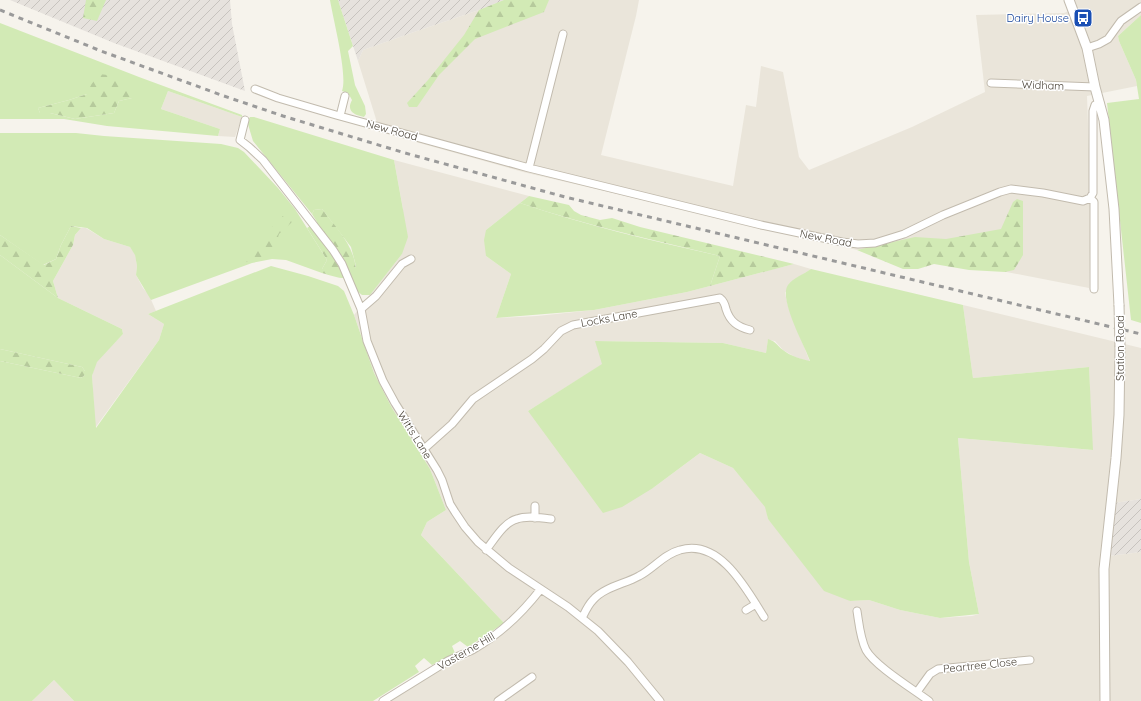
<svg xmlns="http://www.w3.org/2000/svg" width="1141" height="701" font-family="Quicksand,sans-serif">
<defs>
<pattern id="industrial-furrows" width="10" height="10" patternUnits="userSpaceOnUse"><rect width="10" height="10" fill="#e6e2dd"/><path d="M-1 1l2-2M0 10L10 0M9 11l2-2" fill="none" stroke="#c7c3be"/></pattern>
<pattern id="forest-firs" width="22" height="20" patternUnits="userSpaceOnUse"><rect width="22" height="20" fill="#d2eab5"/><path d="M5 1l3.5 6h-7zM16 11l3.5 6h-7z" fill="#b6ca9c"/></pattern>
</defs>
<rect width="100%" height="100%" fill="#f6f3ec"/>
<path fill="#eae5da" d="M504,0H639L636,16L601,155L733,186L746,105L756,107L761,66L783,72L799,157L809,170L912,127L985,92L976,15L1064,13L1076,8L1072,0H1141V15L1118,36L1119,41L1136,80L1137,86L1087,96L1091,208L1089,288L883,248L857,250L523,172L380,132L358,61L363,50L414,32L479,10Z
M168,91L242,117L235,137L218,136L220,129L161,109Z
M394,160L529,196L486,230V256L511,274L496,318L537,316L594,310L687,292L794,264L811,269L790,283L785,293L788,306L810,362L795,357L783,350L775,341L768,340L766,353L723,343L596,341L603,364L528,411L653,488L700,453L733,468L766,507L768,519L850,601L869,600L900,610L940,618L972,616L979,614L969,562L958,438L1092,450L1089,367L973,378L963,305L1141,348V499L1115,503L1109,556L1141,552V701H388L434,672L468,658L495,638L504,623L421,535L427,522L446,510L430,469L392,408L374,373L354,315L402,254L403,209Z
M81,228H86L104,239L130,247L135,254L137,266L136,275L143,288L149,295L156,311L148,314L164,324L159,340L95,428L92,376L96,362L123,334L122,329L58,298L53,281L73,245L75,235Z
M54,680L74,701H32Z"/>
<path fill="url(#industrial-furrows)" d="M10,0H230L232,24L245,91L114,43Z
M338,0H504L479,10L414,32L363,50L358,61Z
M1141,499V552L1109,556L1115,503Z"/>
<path fill="#d2eab5" fill-rule="evenodd" d="M330,0H338L353,46L348,51L355,85L365,106L366,114L364,117C354,115 346,111 352,100L348,93L342,91C348,75 333,19 330,0Z
M1141,15V323L1131,320L1107,103L1139,99L1136,80L1119,41L1118,36Z
M0,23L139,77L242,115V117L168,91L161,109L220,129L218,136L107,126L64,119H0ZM87,94L132,98L119,101L114,113L75,119L50,113H40L38,108L69,100Z
M250,117H254L394,160L408,237L402,254L370,295H362L357,291L351,278L356,266L351,247L322,209L314,210L312,214L253,141L247,121Z
M0,133H76L104,136L221,144L238,148L244,152L278,188L295,209L327,260L322,269V273L286,260L272,259L252,263L151,300L136,275L137,266L135,255L130,247L104,239L87,228L71,226L61,245L56,259L43,265L0,235Z
M520,203C585,225 653,241 720,256L710,286L687,292L594,310L496,318L511,274L486,256L484,240L486,230Z
M0,255L58,298L122,329L123,334L97,362L92,376L96,428L159,340L164,324L148,314L271,266L308,276L338,286L344,291L354,315L374,373L392,408L430,469L446,510L427,522L421,535L504,623L468,647L460,641L452,646L455,653L432,665L424,658L415,666L419,672L373,701H74L54,680L32,701H0V361L81,378L85,375V371L82,367L0,349Z
M811,269L963,305L973,378L1089,367L1093,450L958,438L969,562L979,614L940,618L900,610L869,600L850,601L824,591L768,519L765,507L733,468L700,453L653,488L622,507L603,513L528,411L602,364L595,341L723,343L766,353L768,339C777,342 776,345 783,350C790,356 801,359 810,361C805,346 778,299 788,285C793,278 804,274 811,269Z"/>
<path fill="url(#forest-firs)" d="M86,0H106L97,21L83,18Z
M504,0H549L544,12L475,39L439,75L417,107H409L407,103L428,80L464,35L479,10Z
M99,74C117,76 126,80 139,92L132,98L119,101L114,113L75,119L50,113H40L38,108L69,100L87,94L91,85Z
M529,196L569,205L574,211L581,215L600,220L612,218L640,227L794,264L710,286L720,256C653,240 585,225 520,203Z
M1017,199L1023,201V255L1014,270L1005,272L969,270L934,264L918,269H903L857,250L915,237L946,239L1001,229L1013,202Z
M322,209C337,229 357,248 356,275C346,282 333,276 322,273V269L327,260L307,228L317,222L312,214L314,210Z
M290,212L296,216L291,223L279,234L274,250L265,256L237,265L234,264L284,215Z
M71,226L81,228L75,235L73,245L53,281L58,298L0,255V235L44,265L56,259L61,245Z
M0,349L82,367L85,371V375L81,378L0,361Z"/>
<g fill="none" stroke-linecap="round" stroke-linejoin="round">
<defs>
<path id="minor" d="M1087,48L1099,44L1108,39L1121,21L1141,7
M991,83L1095,87
M255,89L278,98L336,115L529,168L761,225L842,242L858,244L875,243L904,234L943,215L1000,192L1011,189L1043,193L1083,201L1090,198L1093,193V111L1095,105L1100,103
M340,116L345,96
M245,120L240,140L249,147L263,160L333,250L342,264L361,309L367,341L383,381L395,403L437,470L442,480L450,504L455,512L465,527L478,542L509,568L568,607L598,631L628,662L660,701
M529,168L563,34
M1090,198L1094,202V289
M361,309L376,296L402,264L411,259
M424,449L452,424L473,399L532,359L544,349L561,331L573,325L720,298C724,301 725,304 726,309C730,322 738,327 750,330
M535,518V506
M486,550C494,540 504,522 517,519C527,515 541,518 551,519
M746,610L756,604
M857,611C859,623 860,638 866,650C875,666 913,689 929,701
M582,618C585,612 588,605 593,600C604,587 625,584 639,576C653,569 664,554 680,550C720,538 747,590 764,617
M917,692L930,674L938,669L1030,660
M383,701C404,688 425,675 446,662C455,657 465,654 474,649C500,634 522,613 540,590
M498,701L532,677"/>
<path id="tertiary" d="M1069,0L1087,48L1095,87L1104,120L1114,209L1119,305
M1105,701L1104,569L1116,458L1119,415L1120,347"/>
</defs>
<use href="#minor" stroke="#c2bbae" stroke-width="9"/>
<use href="#tertiary" stroke="#c2bbae" stroke-width="11"/>
<use href="#minor" stroke="#fff" stroke-width="7"/>
<use href="#tertiary" stroke="#fff" stroke-width="9"/>
<path stroke="#9a9a9a" stroke-width="3" stroke-dasharray="5 5" stroke-linecap="butt" d="M0,10L101,51L224,96L283,116L405,153L565,197L1141,334"/>
<defs>
<path id="tertiary-bridge" d="M1119,305L1120,347"/>
</defs>
<use href="#tertiary-bridge" stroke="#c2bbae" stroke-width="11" stroke-linecap="butt"/>
<use href="#tertiary-bridge" stroke="#fff" stroke-width="9"/>
</g>
<defs>
<symbol id="bus-square" viewBox="-11 -11 22 22"><rect x="-9" y="-9" width="18" height="18" rx="4" fill="#1a4fb4" stroke="#fff"/><path d="M-5-6H5V4H4V6H2V4H-2V6H-4V4H-5ZM-3.5-4V0h7V-4ZM-3.5 1.2v1.5H-2V1.2ZM2 1.2v1.5H3.5V1.2Z" fill="#fff"/></symbol>
</defs>
<g fill-rule="evenodd">
<use href="#bus-square" x="1072" y="7" width="22" height="22"/>
</g>
<g text-anchor="middle" dominant-baseline="central" stroke-width="3" stroke-linejoin="round" paint-order="stroke">
<g font-size="11" fill="#164399" stroke="#fff" text-anchor="end">
<text x="1069" y="18">Dairy House</text>
</g>
<g font-size="11" fill="#4b4439" stroke="#fff">
<text transform="translate(1043 85) rotate(2)">Widham</text>
<text transform="translate(392 130) rotate(15)">New Road</text>
<text transform="translate(826 238) rotate(11)">New Road</text>
<text transform="translate(609 318) rotate(-10)">Locks Lane</text>
<text transform="translate(1120 348) rotate(-90)">Station Road</text>
<text transform="translate(415 435) rotate(58)">Witts Lane</text>
<text transform="translate(466 651) rotate(-30)">Vasterne Hill</text>
<text transform="translate(980 665) rotate(-6)">Peartree Close</text>
</g>
</g>
</svg>
